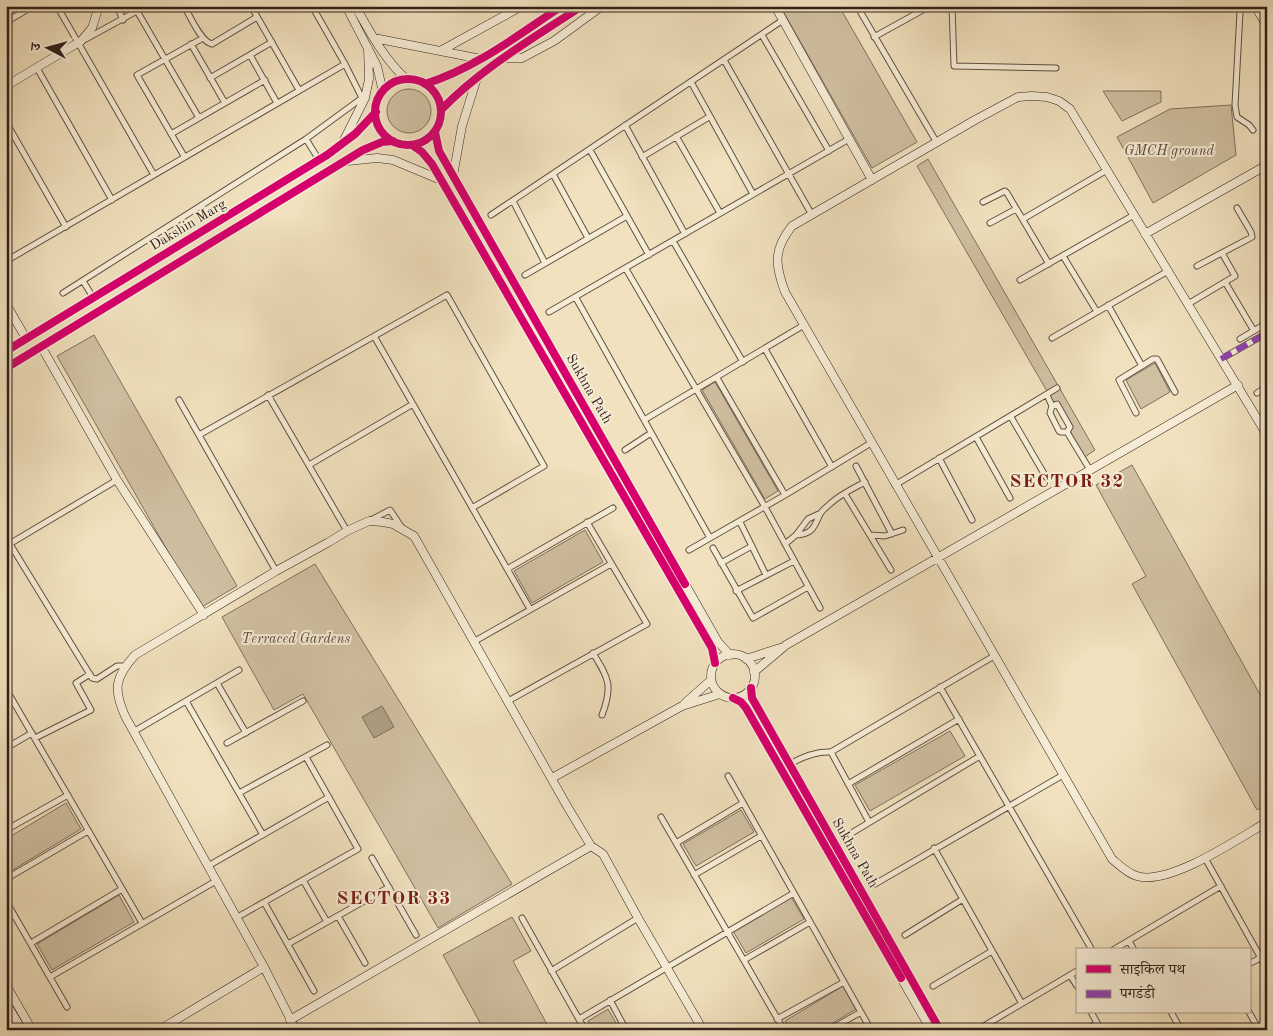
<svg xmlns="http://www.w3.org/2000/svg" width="1273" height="1036" font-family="'Old Standard TT','Noto Serif Devanagari',serif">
<rect width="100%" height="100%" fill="#f1e1be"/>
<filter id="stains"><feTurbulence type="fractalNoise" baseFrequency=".004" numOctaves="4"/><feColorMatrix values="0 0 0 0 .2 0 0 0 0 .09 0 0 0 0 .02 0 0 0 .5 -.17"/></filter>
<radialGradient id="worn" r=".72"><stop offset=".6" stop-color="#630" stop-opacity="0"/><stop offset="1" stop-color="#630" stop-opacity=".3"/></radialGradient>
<path fill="#d0c0a2" stroke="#80705e" d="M780,6H839L917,142L872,168Z
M387 111a22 22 0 1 1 44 0a22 22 0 1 1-44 0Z
M1103,91H1161V102L1122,121Z
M1231,105L1236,155L1153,203L1117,137L1170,109Z
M928,159L1095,450L1085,457L917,166Z
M94,335L237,586L200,608L57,356Z
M1155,363L1170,392L1141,409L1126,380Z
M715,382L778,491L765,499L702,390Z
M1132,465L1267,707V804L1257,810L1132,584L1146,576L1096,485Z
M585,530L603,562L532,603L514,571Z
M315,564L512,884L438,928L303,694L274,710L222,617Z
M950,731L965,756L870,811L855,785Z
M66,803L81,829L6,874V839Z
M741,810L754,832L696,866L683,844Z
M119,895L134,922L52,970L37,944Z
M791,897L804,919L746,953L733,931Z
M512,917L531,951L513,961L550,1030H484L443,955Z
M843,986L856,1009L821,1030H790L785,1021Z
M608,1009L620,1030H593L588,1021Z"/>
<path fill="#afa087" stroke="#7c6d5c" d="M382,706L394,727L374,738L362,717Z"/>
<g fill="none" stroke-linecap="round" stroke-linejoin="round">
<defs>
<path id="street" d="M57,6L154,175
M117,6L123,20
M184,6C190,16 201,42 212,44L257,17
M251,6L299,90
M857,6L937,143
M952,6L954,66L1056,68
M1237,6L1240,12L1235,105L1237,117L1249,125L1253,130
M137,11L199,118
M6,22L33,6
M762,35L829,151
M874,37L930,6
M84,40L146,6
M191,44L225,103
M250,55L277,103
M724,60L812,215
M37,68L112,200
M210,78L272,42
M691,82L753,194
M6,122L66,227
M625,125L685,234
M171,134L265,80
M676,136L720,213
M306,139L319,160
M590,150L649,255
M184,156L137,75L203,38
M642,157L709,117
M553,174L588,238
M513,201L545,263
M983,202L1005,191L1007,193L1049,264
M491,215L783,20
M1023,219L1107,170
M990,223L1016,209
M673,241L743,362
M1222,253L1235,276L1225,282
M1063,256L1097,312
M6,261L345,64
M1197,266L1252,237L1251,232L1237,208
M626,269L765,507L820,608
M525,275L627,216
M1020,280L1134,215
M83,281L91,294
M63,293L306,139L362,98L345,64L312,6
M576,298L710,538
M1188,304L1225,282L1254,331
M1108,305L1142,366
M549,312L849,139
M374,336L530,609
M1052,338L1168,271
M1240,339L1267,323
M765,349L832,467
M1221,359L1267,333
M717,378L785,495
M1257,393L1267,387
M268,395L347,531
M1047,395L1052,406L1050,413L1059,431L1061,432H1067L1090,470
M179,400L276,571
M1052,406L1057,404L1070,427L1067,432
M1136,413L1119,380L1153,359H1157L1175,392
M1011,417L1046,477
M644,420L804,325
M199,435L447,295L544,466L472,508
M976,437L1010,498
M625,450L651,433
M939,458L972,520
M309,465L413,404
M856,466L892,534
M895,485L1057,388
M845,494L891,570
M371,520L390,510L402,528
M740,522L766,575
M796,535C813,534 814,527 820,514C822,510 828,506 831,503C841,494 854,488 865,482
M871,535L885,536L903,530
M10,544L92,678L97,679L117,666H125
M785,544L796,535L808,519L821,513
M6,546L117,480
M713,548L753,618L808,587
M689,550L785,495L871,443
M721,563L752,546
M507,569L613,508
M736,591L794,561
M475,641L611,564
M593,653C609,679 613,686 602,715
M217,683L246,733
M940,687L1092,950
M6,689L142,923
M186,701L263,835
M508,701L647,624L587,522
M133,732L239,670
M35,738L91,710L76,683L90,674
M227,743L303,701
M6,748L32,733
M831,752L869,822
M790,764C802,757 816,751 831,752L994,656
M728,776L871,1030
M848,784L959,719
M239,793L327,745
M661,817L784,1030
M6,830L68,795
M850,834L980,756
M676,843L743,803
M934,848L1021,1002
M372,858L416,935
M1205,858L1267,969
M208,866L329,797
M694,875L761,836
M6,879L88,831
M303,880L327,922
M875,884L1063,775
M6,901L67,1007
M264,902L314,991
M338,916L365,963
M236,918L358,849L306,757
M522,918L585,1030
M905,935L963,899
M1129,941L1134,950
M31,943L122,889
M288,944L389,887
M1113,950L1221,886
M744,960L810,922
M1249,964L1260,958
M551,971L638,918
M1070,975L1077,986
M50,977L216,881
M933,986L992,951
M610,1000L626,1030
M1091,1012L1101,1030
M1171,1012L1181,1030
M1249,1012L1259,1030
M579,1019L794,893
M777,1019L844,982
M829,1030L861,1012
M977,1030L1077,971
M1086,1030L1097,1023"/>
<path id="secondary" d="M346,6L377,66L383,92
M355,6C370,32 384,59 406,79
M775,6L872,180
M1255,6L1267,26
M1266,6L1267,8
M374,38L481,59
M442,50L522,6
M505,58H522L554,41L602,6
M375 112a33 33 0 1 1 66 0a33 33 0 1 1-66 0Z
M425,84C476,68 518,35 562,6
M6,86L81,41L92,28L99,6
M441,110C481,68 534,38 582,6
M435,132L439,151L718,642L730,655
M343,142L365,98L369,79L368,48
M412,145L422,152L432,164L712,648L715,663
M348,161L377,158L393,160L441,180
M453,176L462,126L477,78
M1145,234L1267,165
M6,304L24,335
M6,351L327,155L355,134L376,112
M45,353L117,480L204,615
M6,368L363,150L382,142L393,141
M1267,435L1070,109L1059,101L1047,97L1032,96L1018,97L975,120L792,226C773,250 775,265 785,292L1112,859C1119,865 1128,874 1137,876C1169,886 1238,839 1267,822
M711 676a22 22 0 1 1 44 0a22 22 0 1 1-44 0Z
M746,659L780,648
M754,672L786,645L1238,385
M751,688L752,698L940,1030
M733,698L741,702L746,708L931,1030
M685,703L711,680
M552,778L682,706L720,694
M6,985L32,1030
M6,1003L22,1030
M290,1020L591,846
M159,1030L264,967
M296,1030L264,967L125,716C113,689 115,677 135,655L276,571L329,542L347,531L369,521L383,522L393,524L414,536L567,806L591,846L603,854L638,918L703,1030"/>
</defs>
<use href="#street" stroke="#605144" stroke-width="7"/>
<use href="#secondary" stroke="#30211b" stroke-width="9"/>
<use href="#street" stroke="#f6ecd5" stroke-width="5"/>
<use href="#secondary" stroke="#f6ecd5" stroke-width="8"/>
<path stroke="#8e44ad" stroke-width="6" stroke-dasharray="12 6" stroke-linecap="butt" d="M1221,359L1267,333"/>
<defs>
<path id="cycleway" d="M375 112a33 33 0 1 1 66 0a33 33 0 1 1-66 0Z
M425,84C476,68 518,35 562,6
M441,110C481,68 534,38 582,6
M435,132L439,151L685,584
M412,145L422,152L432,164L712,648L715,663
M6,351L327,155L355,134L376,112
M6,368L363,150L382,142L393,141
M751,688L752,698L940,1030
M733,698L741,702L746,708L901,978"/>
</defs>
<use href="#cycleway" stroke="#f6ecd5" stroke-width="11"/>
<use href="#cycleway" stroke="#d6006c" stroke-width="8"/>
</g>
<g text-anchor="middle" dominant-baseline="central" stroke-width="4" stroke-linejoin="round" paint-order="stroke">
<g font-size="14" font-style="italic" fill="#58493d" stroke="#f6ecd5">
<text x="1169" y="151">GMCH ground</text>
<text x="296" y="639">Terraced Gardens</text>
</g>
<g font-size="14" fill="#30211b" stroke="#f6ecd5">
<text transform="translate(188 225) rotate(-31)">Dakshin Marg</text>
<text transform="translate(589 389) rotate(60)">Sukhna Path</text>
<text transform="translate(855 853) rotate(60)">Sukhna Path</text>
</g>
<g font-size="19" font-weight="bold" letter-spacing="1" fill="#7a1f14" stroke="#f6ecd5">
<text x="1067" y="482">SECTOR 32</text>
<text x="394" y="899">SECTOR 33</text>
</g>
</g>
<rect width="1273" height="1036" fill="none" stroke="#f1e1be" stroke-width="25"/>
<rect x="8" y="8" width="1258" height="1021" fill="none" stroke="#30211b" stroke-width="2.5"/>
<rect x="12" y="12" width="1248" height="1011" fill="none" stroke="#30211b"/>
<rect x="1076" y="948" width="175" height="65" fill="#f6ecd5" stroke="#a79b8b"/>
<rect x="1086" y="965" width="25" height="8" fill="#d6006c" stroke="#a79b8b"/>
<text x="1120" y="974" font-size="15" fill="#30211b">साइकिल पथ</text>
<rect x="1086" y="990" width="25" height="8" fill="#8e44ad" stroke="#a79b8b"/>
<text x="1120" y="998" font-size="15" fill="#30211b">पगडंडी</text>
<g transform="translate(48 48) rotate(276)" stroke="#f6ecd5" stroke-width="4" paint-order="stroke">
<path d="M0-4L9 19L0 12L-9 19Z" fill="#30211b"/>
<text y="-8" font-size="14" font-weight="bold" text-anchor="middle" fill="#30211b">उ</text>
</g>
<rect width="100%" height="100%" filter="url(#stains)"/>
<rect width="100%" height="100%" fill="url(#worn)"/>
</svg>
